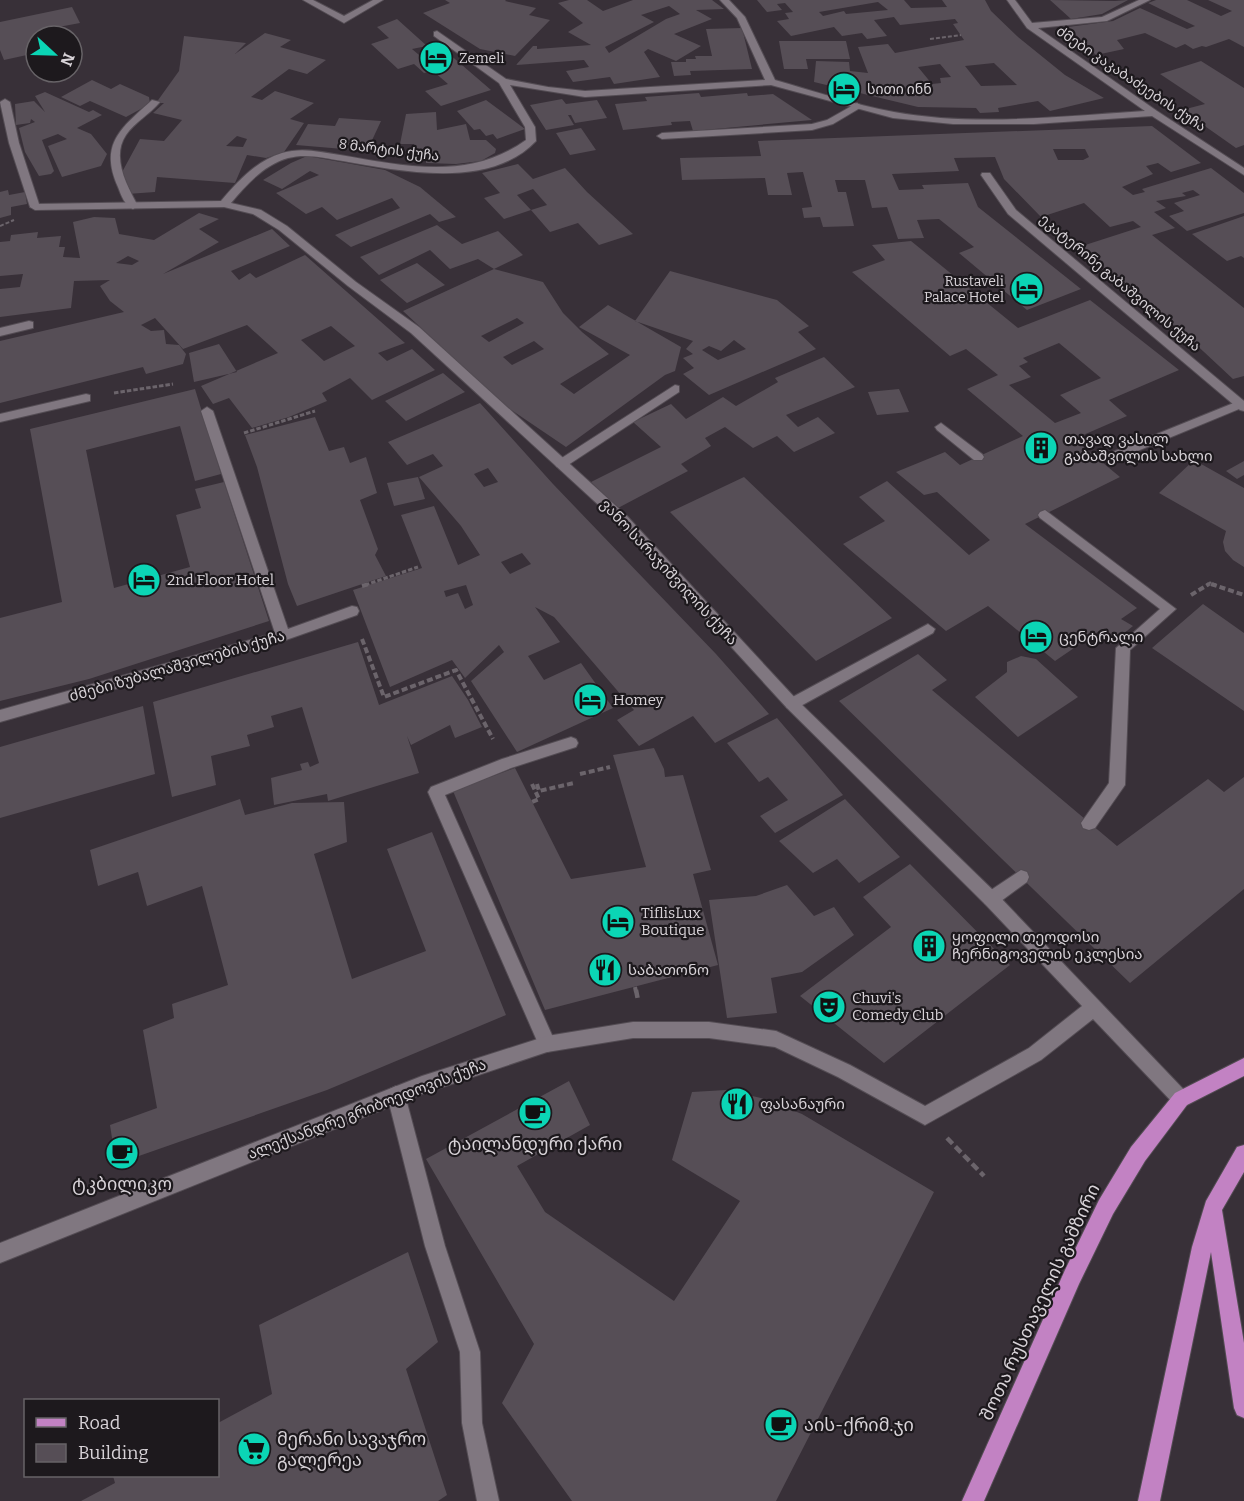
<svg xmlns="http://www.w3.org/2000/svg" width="1244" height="1501" font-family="Bitter,'Noto Sans Georgian',serif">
<rect width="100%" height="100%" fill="#383038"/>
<path fill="#564e56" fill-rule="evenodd" d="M445,0H506L505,1L536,8L529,15L550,20L515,56L480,49L423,13L450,3Z
M569,0H587L603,11L633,0H712L724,9L696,10L712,19L674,34L701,46L676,61L648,49L644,52L660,77L614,84L610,77L573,82L566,71L589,67L584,60L516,65L533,46H537V49L591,45L568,32L583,23L558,3ZM669,6L680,14L666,19L609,53L605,47L654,22L641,15Z
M757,0H904L911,8L947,7L942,0H985L991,11L1018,37L1065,75L1104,98L1050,111L1038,101L998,108L999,112L980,113L976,108L918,107L814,82L816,61L849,62L850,71L868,73L858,47L888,44L895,53L964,40L953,24L958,23L955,19L900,25L894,17L874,20L887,36L867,39L862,33L842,36L834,27L791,36L777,21L789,19L785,13L793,12L785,3L777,4L782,10L767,12ZM878,2L888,10L846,14L844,11L823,16L819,12ZM994,63L996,65L1017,85L981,86L965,66ZM940,64L951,77L940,78L941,83L932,84L918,67Z
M1050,0L1115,1L1128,0L1102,14L1071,19Z
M1156,0H1187L1221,16L1232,11L1208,0H1244V47L1229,39L1206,47L1202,46L1193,49L1185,44L1176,48L1145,33L1117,40L1124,49L1096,55L1068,27L1113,21L1140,8L1187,29L1195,26L1148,3Z
M72,7L80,23L53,28L57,36H36V53L4,60L0,50V22Z
M397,19L427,46L412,49L425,60L448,53L491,90L441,106L425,91L448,84L433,71L424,73L414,64L398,69L371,44L389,38L377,27Z
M742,28L752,69L690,71L691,75L674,76L671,62H686V59H696L695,56H712L706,29Z
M265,33L291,40L280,47L326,60L307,74L289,69L251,97L262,100L275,91L314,103L290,119L304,123L284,152L266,158L247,155L235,183L157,177L155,192L127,194L121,174L140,139L164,141L182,120L153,113L164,103H156L179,71L184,36L246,43L235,54ZM237,136L247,139L243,147L226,146Z
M779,41H846L850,59H806L808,69H784Z
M1201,61L1244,88V145L1236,148L1182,110L1205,104L1160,74Z
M92,80L111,89L120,84L149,97L150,104L126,117L90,101L80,106L61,97Z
M45,92L89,112L93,110L102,115L77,128L91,134L107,154L101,166L62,177L48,146L67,139L58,134L42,140L54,171L51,174L39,176L25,152L19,128L35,122L31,119L30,123L16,125L15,104L34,101L45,112L35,96Z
M699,93L701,97L747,93L748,96L773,94L812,120L693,131L690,121L671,122L672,125L623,130L615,104L647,101L645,97Z
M562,99L566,104L597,100L607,118L575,123L571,115H568L574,125L546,130L530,105Z
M486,100L525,129L497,139L493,134L486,136L480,129L474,130L457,111Z
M436,112L437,130L466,124L470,140H486L496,149L495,153L481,161L456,164L426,163V156L411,157L414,144H400L406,114Z
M339,118L381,121L367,151L296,145L308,124L335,126Z
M1152,126L1201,163L1171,172L1158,163L1146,166L1153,174L1122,187L1133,195L1145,192L1142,189L1211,168L1244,193V213L1187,231L1169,216L1184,211L1174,203L1200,195L1193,190L1182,193L1186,196L1156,201L1166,208L1154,212L1175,228L1152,235L1244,308V376L1233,379L1189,338L1079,247L1141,227L1133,221L1110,227L1084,203L1041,217L1004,179L995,157L954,158L959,171L892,174L899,190L924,189L922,185L968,183L978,207L1081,289L1027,310L959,253L974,247L939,219L917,220L924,238L898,239L887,207L872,208L865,180H835L838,192H846L854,226L823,227L820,217L804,218L802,208L812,207L803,172L787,173L792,195H768L765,178L682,180L680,158L761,156L758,141ZM1053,149H1085L1089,157L1083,160H1058Z
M581,128L596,150L570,155L556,133Z
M307,156L385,170L420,187L456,217L439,222L430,214L351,247L335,235L400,208L392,198L337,220L322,207L306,214L276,193L319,175L310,171L282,189L263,180L291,163Z
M518,164L533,179L565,168L587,192L633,234L599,245L578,223L550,232L531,210L547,205L533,189L517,195L531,210L504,219L484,198L500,193L482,173Z
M8,190L9,195L25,192L27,204L11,207V215L0,218V192Z
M199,213L219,219L199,229L219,242L163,274L272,229L290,246L231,271L239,280L250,273L256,278L305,255L405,343L378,353L387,361L412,349L435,370L372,400L350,378L322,393L327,401L289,417L252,428L229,398L213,404L201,386L278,353L247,325L183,349L155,318L141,325L151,331L164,330L166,344L179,345L186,354L183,364L146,374L143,367L0,403V341L124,312L110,301L100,286L110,280L74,281L71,308L0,317V289L20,287L23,274L0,276V242L10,241L11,235L38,232L37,238L61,236L59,247H65L63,257L80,258L73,222L94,217L115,218L119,234L154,240ZM128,256L139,261L132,265L116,263ZM331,326L355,346L324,361L301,340Z
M1244,216V258L1241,256L1227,261L1192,234Z
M437,225L462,244L498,231L523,255L494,269L478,259L450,269L430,250L379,275L360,257Z
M911,241L1018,328L1090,300L1179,370L1109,400L1127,416L1074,439L1120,477L1025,524L1137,608L1121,619L1133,626L1111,644L1099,631L1055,661L988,606L946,631L843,544L885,521L859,497L887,481L969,555L990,540L937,492L924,495L896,472L945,452L960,465L1023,436L967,389L998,375L966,349L950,356L852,272L885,260L872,245ZM1059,343L1101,378L1060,395L1081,413L1055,423L1009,385L1031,377L1019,366L1028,362L1023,358Z
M417,263L445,285L407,303L380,280Z
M494,269L543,282L563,313L582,332L609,354L560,384L574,394L630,355L579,327L608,305L681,347L675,371L665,375L566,447L504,405L403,311ZM517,318L524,323L489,342L481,336ZM534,341L544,349L512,365L503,357Z
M670,271L777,300L809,326L798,332L816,349L709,395L683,374L694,368L683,358L693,354L686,349L693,341L635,321ZM734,340L746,349L718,360L702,350L709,346L721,351Z
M219,344L237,372L194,382L189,353Z
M824,357L855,387L786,415L798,427L818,417L835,433L794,452L777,436L753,448L725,427L705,438L711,446L681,464L688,471L618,508L591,482L661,447L633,422L671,404L686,419L723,397L736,406L778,382L775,378Z
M443,373L465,392L406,421L385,401Z
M195,389L221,474L195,481L180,426L86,450L114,588L190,567L176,515L201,508L195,489L224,482L269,621L89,679L0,701V618L62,602L30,429Z
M899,389L909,412L877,415L868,392Z
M480,403L553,484L716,654L769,714L715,743L693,716L639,746L617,720L634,710L554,617L535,607L560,642L528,656L544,680L581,663L613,708L517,752L471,681L504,652L499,645L465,678L452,660L390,687L353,590L422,568L401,515L434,506L458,565L480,555L461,526L419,477L443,466L433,454L407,465L388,442ZM488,468L498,482L484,487L474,474ZM522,553L531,564L510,574L501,562ZM466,585L473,605L465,609L458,593L446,597L444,591Z
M315,417L329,451L344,447L350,463L366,457L377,493L360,500L378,549L375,555L386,576L297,606L288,584L257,467L245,435Z
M1194,460L1244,488V567L1233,560L1225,551L1223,542L1226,531L1159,493Z
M1244,461V475L1237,479L1226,471Z
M418,477L425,499L394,506L387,483Z
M744,477L892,618L816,661L670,512Z
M1203,604L1244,633V711L1152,648Z
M358,642L379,705L452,676L468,700L482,727L455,738L450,725L411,745L407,736L419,773L328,801L327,794L274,805L271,778L302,770L300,764L308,762L310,767L319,763L302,707L271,716L274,727L247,735L250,746L211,756L216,785L172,797L153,702Z
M918,654L947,680L932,690L1117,846L1208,779L1224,792L1244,777V889L1130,983L839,701Z
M1021,656L1036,659L1078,697L1018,737L975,697L1007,672V662Z
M143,706L155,774L0,818V747Z
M777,718L843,795L775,833L760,816L788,800L768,777L759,782L727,743Z
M654,748L664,769L665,777L683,775L711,870L693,874L718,965L545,1010L453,791L515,768L571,879L646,867L613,755Z
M240,799L245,815L292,803L344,802L347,842L314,854L352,979L426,951L387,849L432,832L506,1015L327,1090L116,1164L110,1125L157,1108L143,1030L174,1018L172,1004L228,985L202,886L147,906L138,872L98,886L90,850Z
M845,799L900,857L859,883L837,859L813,873L779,841Z
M910,864L1010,965L884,1063L800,996L891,927L863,897Z
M787,885L814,916L834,907L854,935L802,972L771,978L777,1013L727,1018L709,900L756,896Z
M569,1081L590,1125L517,1166L545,1212L674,1301L740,1201L672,1160L692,1092L726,1090L761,1098L802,1114L934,1192L776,1501H572L502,1403L534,1344L426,1159Z
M408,1252L438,1342L406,1369L447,1495L438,1501H81L115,1483L113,1476H218V1423L272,1394L259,1325Z"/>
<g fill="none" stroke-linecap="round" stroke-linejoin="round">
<defs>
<path id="lane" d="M303,0H313L344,16L373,0H383L344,23Z
M5,99L10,102L19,143L40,207L39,209L30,207L9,143L0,102Z
M152,100L160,102C150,114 135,122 126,135C111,157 127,186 138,206L133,209C125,206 121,195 118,187C98,143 123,127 152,100Z
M857,103L862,106L860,108L833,124L812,130L662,139L657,136L662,133L812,124L827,120Z
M29,321L33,322V328L0,336V328Z
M675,385L679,386V392L565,467H557L555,464L557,461Z
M1241,400L1244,401V407L1118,459H1110L1108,456L1110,453Z
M941,423L982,454L984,457L982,460H974L937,430L935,427Z
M1045,510L1176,609L1130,650L1125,785L1095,828L1089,830L1083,828L1081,823L1109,783L1116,648L1160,609L1040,518L1038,515L1040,512Z
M928,624L935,629L933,633L797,708H787L785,704L787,700Z
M571,737L576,739L578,743L576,747L511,768L445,795L556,1044L553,1050L547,1052L541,1050L428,792L431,787L502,759Z
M1021,870L1027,872L1029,877L1027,882L997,904L991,906L985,904L983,899L985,894Z
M396,1086L402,1089L405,1095L445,1246L480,1352L482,1423L499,1501H477L462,1423L460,1352L425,1246L387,1095L390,1089Z"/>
<path id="street" d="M720,0H729L745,17L775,80C814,91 854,105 894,112C976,127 1062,116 1145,111L1027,28L1007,0H1015L1032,23L1102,17L1139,0H1150L1107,21L1038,28L1157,111L1244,168V175L1152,116L1034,124H953L893,118L771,85L585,97L510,85L535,127L536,141C490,190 401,171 343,161C324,158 306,153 288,158C264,165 247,184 231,203L261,210L287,226L356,282L419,327L626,515L797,700L997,894L1187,1093L1190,1099L1187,1105L1181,1108L1175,1105L1093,1019L1041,1060L925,1125L838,1077L775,1047L709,1038H633L547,1052L422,1094L0,1263V1243L422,1076L547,1036L633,1022H709L776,1031L850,1065L925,1106L1029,1048L1082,1006L985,904L787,708L616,521L411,333L348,286L279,230L253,214L224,207L35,210L30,207L35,204L221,201C238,181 256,161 282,153C302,147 320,152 340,155C405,166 469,181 526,140L525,127L499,83L434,36V32L437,31L506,79L548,87L585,91L765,80L737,18Z
M982,173H990L1016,210L1244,401V411L1240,410L1008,214L981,175Z
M86,394L90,395V401L0,422V414Z
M207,407L213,411L288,629L352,606L357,607L359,611L357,615L283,641L0,722V710L275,633L201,411Z"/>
<path id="primary" d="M1244,1058V1076L1187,1105L1145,1161L1113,1214L1079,1284L984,1501H962L1065,1270L1099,1200L1131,1147L1175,1093Z
M1244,1145V1172L1222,1210L1244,1343V1418L1237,1415L1234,1408L1211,1252L1160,1501H1138L1192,1247L1206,1201L1237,1147Z"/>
</defs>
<use href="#lane" stroke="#534c53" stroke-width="2"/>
<use href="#street" stroke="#534c53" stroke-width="2"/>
<use href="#primary" stroke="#534c53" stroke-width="2"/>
<path stroke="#6b646b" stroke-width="2" stroke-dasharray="4 2" stroke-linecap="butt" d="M930,39L961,35
M0,226L14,220"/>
<path stroke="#6b646b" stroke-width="3" stroke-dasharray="4.5 2" stroke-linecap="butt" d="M114,393L173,384
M244,433L315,411
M365,585L418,567
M1207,585L1210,583L1216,585"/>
<path stroke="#6b646b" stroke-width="4" stroke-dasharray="6 3" stroke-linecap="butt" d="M1211,584L1244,595
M362,586L369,584
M1191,595L1209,584
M362,639L384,697L456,670L493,739
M580,774L610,767
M532,784L539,799L532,802
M537,784L539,791L574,783
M635,987L636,992"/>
<path stroke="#6b646b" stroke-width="4.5" stroke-dasharray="8 4" stroke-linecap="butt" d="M636,990L638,1000
M947,1138L984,1176"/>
<use href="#lane" fill="#807780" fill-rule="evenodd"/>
<use href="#street" fill="#807780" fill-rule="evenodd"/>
<use href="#primary" fill="#c282c3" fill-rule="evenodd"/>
</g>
<defs>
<symbol id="hotel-disc" viewBox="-11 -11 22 22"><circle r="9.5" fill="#0bd5b5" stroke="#1d191d"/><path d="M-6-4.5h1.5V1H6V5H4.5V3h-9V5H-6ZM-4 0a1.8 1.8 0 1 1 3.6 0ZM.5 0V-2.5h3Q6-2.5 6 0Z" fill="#111"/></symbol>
<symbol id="building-disc" viewBox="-11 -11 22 22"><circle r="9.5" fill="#0bd5b5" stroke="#1d191d"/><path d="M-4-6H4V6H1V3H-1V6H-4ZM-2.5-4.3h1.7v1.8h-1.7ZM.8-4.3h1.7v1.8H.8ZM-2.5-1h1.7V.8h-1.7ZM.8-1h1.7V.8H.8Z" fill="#111"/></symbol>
<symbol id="restaurant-disc" viewBox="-11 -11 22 22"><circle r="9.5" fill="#0bd5b5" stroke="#1d191d"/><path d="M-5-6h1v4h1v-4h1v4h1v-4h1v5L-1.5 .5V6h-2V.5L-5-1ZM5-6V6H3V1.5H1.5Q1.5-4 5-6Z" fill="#111"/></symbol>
<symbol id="theatre-disc" viewBox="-11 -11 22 22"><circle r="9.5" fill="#0bd5b5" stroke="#1d191d"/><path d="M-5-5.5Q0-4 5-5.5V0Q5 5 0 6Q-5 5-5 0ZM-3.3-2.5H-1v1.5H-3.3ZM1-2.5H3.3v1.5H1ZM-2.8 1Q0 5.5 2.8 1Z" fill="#111"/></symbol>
<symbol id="cafe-disc" viewBox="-11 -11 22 22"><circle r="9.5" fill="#0bd5b5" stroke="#1d191d"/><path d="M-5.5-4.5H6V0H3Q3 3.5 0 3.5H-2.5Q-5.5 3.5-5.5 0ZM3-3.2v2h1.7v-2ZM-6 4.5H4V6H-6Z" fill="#111"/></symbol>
<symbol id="supermarket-disc" viewBox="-11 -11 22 22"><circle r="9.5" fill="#0bd5b5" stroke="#1d191d"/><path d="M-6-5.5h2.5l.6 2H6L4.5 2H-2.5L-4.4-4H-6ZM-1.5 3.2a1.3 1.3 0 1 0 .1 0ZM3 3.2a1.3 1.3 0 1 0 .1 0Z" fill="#111"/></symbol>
</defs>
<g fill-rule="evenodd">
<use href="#hotel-disc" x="417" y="39" width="38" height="38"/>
<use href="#hotel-disc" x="825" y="70" width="38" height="38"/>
<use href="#hotel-disc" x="1008" y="270" width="38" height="38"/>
<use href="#building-disc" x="1022" y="429" width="38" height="38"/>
<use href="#hotel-disc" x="125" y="561" width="38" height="38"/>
<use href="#hotel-disc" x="1017" y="618" width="38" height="38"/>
<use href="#hotel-disc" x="571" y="681" width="38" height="38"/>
<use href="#hotel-disc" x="599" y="903" width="38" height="38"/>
<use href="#building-disc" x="910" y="927" width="38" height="38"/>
<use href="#restaurant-disc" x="586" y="951" width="38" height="38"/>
<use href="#theatre-disc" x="810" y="988" width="38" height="38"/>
<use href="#restaurant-disc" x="718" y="1085" width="38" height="38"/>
<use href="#cafe-disc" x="516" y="1094" width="38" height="38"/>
<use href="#cafe-disc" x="103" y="1134" width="38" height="38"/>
<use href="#cafe-disc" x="762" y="1406" width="38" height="38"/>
<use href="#supermarket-disc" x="235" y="1430" width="38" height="38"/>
</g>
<g text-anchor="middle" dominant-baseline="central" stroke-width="4.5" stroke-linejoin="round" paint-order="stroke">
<g font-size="14" fill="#d7d2d7" stroke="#1d191d" text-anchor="start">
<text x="459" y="58">Zemeli</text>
<text x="867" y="89">სითი ინნ</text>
<text x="1004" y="281" text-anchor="end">Rustaveli<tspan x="1004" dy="16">Palace Hotel</tspan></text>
</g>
<g font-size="14" fill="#d7d2d7" stroke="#1d191d">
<text transform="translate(1131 79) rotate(34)">ძმები კაკაბაძეების ქუჩა</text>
<text transform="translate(389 150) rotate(7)">8 მარტის ქუჩა</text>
<text transform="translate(1120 283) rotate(40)">ეკატერინე გაბაშვილის ქუჩა</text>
</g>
<g font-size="15" fill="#d7d2d7" stroke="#1d191d" text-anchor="start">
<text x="1064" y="439">თავად ვასილ<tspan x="1064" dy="17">გაბაშვილის სახლი</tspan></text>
<text x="167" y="580">2nd Floor Hotel</text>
<text x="1059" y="637">ცენტრალი</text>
<text x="613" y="700">Homey</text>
<text x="641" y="913">TiflisLux<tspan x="641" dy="17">Boutique</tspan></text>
<text x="952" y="937">ყოფილი თეოდოსი<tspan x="952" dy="17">ჩერნიგოველის ეკლესია</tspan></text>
<text x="628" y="970">საბათონო</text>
<text x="852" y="998">Chuvi's<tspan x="852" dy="17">Comedy Club</tspan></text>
<text x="760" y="1104">ფასანაური</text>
</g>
<g font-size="15" fill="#d7d2d7" stroke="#1d191d">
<text transform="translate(669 572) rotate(47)">ვანო სარაჯიშვილის ქუჩა</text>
<text transform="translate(177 666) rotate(-16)">ძმები ზუბალაშვილების ქუჩა</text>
<text transform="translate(367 1109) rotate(-21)">ალექსანდრე გრიბოედოვის ქუჩა</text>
</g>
<g font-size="18" fill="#d7d2d7" stroke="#1d191d">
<text x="535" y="1144">ტაილანდური ქარი</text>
<text x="122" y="1184">ტკბილიკო</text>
<text x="804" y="1425" text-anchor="start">აის-ქრიმ.ჯი</text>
<text x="277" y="1439" text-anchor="start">მერანი სავაჯრო<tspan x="277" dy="21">გალერეა</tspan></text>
</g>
<g font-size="18" fill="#d7d2d7" stroke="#1d191d">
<text transform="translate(1040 1302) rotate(-65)">შოთა რუსთაველის გამზირი</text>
</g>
</g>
<rect x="24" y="1399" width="195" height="78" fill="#1d191d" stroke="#676367" stroke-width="1.5"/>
<rect x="36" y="1418" width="30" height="9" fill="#c282c3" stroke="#676367" stroke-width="1.5"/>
<text x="78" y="1429" font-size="18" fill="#d7d2d7">Road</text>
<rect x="36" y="1444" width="30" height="18" fill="#564e56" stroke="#676367" stroke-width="1.5"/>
<text x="78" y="1459" font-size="18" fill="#d7d2d7">Building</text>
<g transform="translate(54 54) rotate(112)"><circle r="28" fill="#1d191d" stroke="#676367" stroke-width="1.5"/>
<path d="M0-4.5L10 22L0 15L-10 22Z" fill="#0bd5b5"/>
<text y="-9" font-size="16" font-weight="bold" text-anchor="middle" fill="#d7d2d7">N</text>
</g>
</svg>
